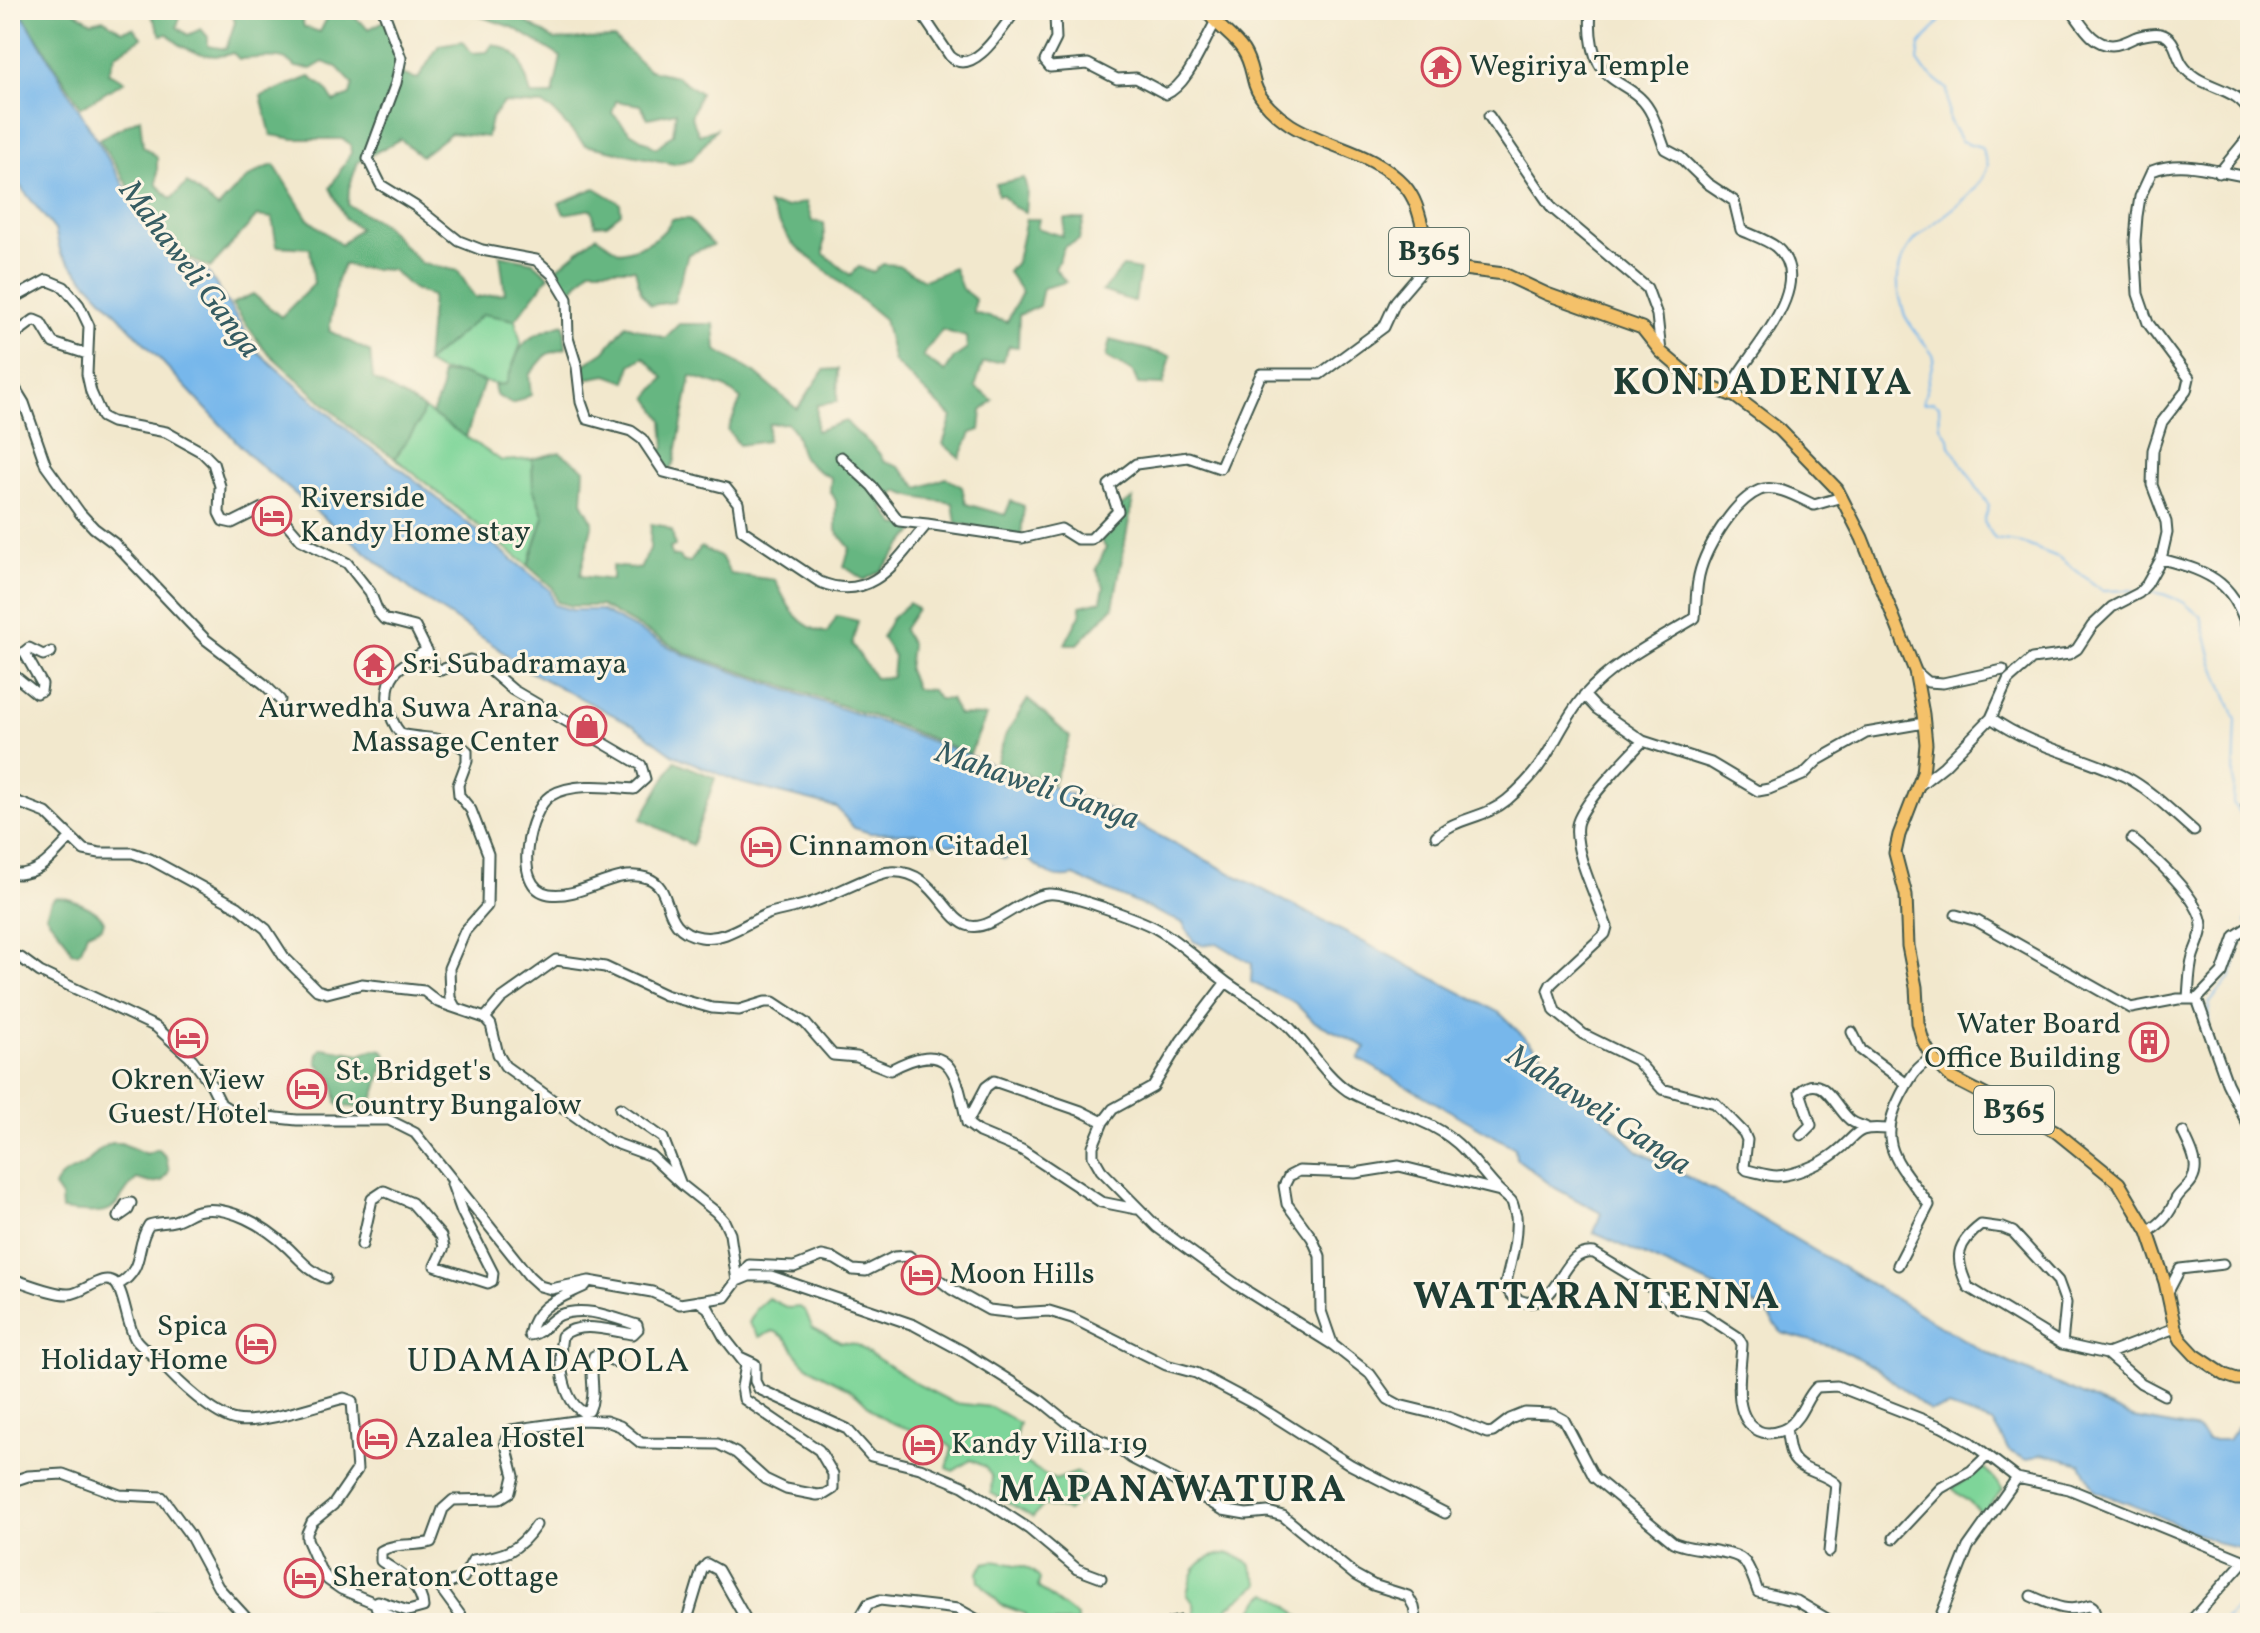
<svg xmlns="http://www.w3.org/2000/svg" width="2260" height="1633" font-family="Vollkorn,serif">
<rect width="100%" height="100%" fill="#fcf5e5"/>
<filter id="ink" filterUnits="userSpaceOnUse"><feTurbulence type="fractalNoise" baseFrequency=".0125" numOctaves="2"/><feDisplacementMap in="SourceGraphic" scale="16" xChannelSelector="R" yChannelSelector="G"/><feConvolveMatrix kernelMatrix="1 2 1 2 8 2 1 2 1" color-interpolation-filters="sRGB"/></filter>
<filter id="wash" filterUnits="userSpaceOnUse"><feTurbulence type="fractalNoise" baseFrequency=".006" numOctaves="4" result="noise"/><feDisplacementMap in="SourceGraphic" scale="32" xChannelSelector="R" yChannelSelector="G"/><feGaussianBlur stdDeviation="1.8" result="paint"/><feColorMatrix in="noise" values="0 0 0 0 0 0 0 0 0 0 0 0 0 0 0 0 0 1.4 0 .05"/><feComposite in="paint" operator="in"/></filter>
<g filter="url(#wash)">
<rect width="100%" height="100%" fill="#f2e8cd"/>
<path fill="#7ed599" stroke="#4e8966" stroke-width="2" d="M483,314L515,320L521,343L506,385C489,385 477,379 462,374C443,368 447,378 426,363Z
M424,409L502,461L532,459L533,488L544,517L528,566L395,458L418,424Z
M768,1298L788,1308L800,1307L806,1312L812,1327L840,1342L855,1344L919,1385L954,1403L991,1407L1019,1423L1013,1447L1014,1456L1055,1480L1078,1472L1085,1481L1084,1497L1068,1511L1044,1505L1033,1517L991,1493L992,1477L985,1467L971,1460L953,1471L947,1468L952,1448C937,1433 904,1431 884,1419C873,1413 866,1402 856,1394C840,1382 818,1376 803,1362C790,1350 796,1342 774,1331L759,1337L749,1323L756,1309Z
M1984,1468L2003,1489L1983,1514L1952,1488Z
M1230,1553L1250,1564L1259,1584L1229,1607L1217,1623H1203L1195,1619L1194,1604L1187,1594C1193,1564 1200,1557 1230,1553Z
M994,1561C1011,1565 1029,1563 1040,1579L1038,1587L1077,1617V1622L1027,1623L1026,1614L1001,1605L979,1581L978,1572L985,1563Z
M1268,1593L1277,1597L1308,1623H1245L1261,1598Z
M174,1610L185,1611L202,1623H108Z"/>
<path fill="#66b681" stroke="#427a5a" stroke-width="2" fill-rule="evenodd" d="M20,10H73L91,22L103,19L122,31L133,28L142,38L116,54L108,73L125,81L81,107Z
M149,10H182L177,27L188,35L201,29L208,37V46L226,49L235,22L231,10H300L304,27L320,32L331,10H352L351,14L369,29L388,19L400,74L418,79L439,45L463,41L472,53L487,52L493,44C525,53 522,66 531,95H553L561,57L514,28L465,11L507,10L555,40L614,38L649,70L676,76L700,93L691,117L699,135L716,129L692,159L674,164L585,145L553,111L543,105L503,103L491,119L487,137L451,133L421,156L400,139L358,162L349,188L348,205L383,224L421,263L458,271L475,298L505,293L500,255L533,262L549,276L515,320L483,314L426,363L432,296L413,289L392,270L357,268L344,264L337,280L329,331L370,352L373,379L424,409L418,424L395,458L359,435L264,349L232,304L253,294L281,317L314,284L310,248L277,246L272,218L257,216L210,268L177,253L146,214L99,139L140,118L143,146L157,157V185L171,199L187,183L218,208C235,189 249,172 274,165L308,219L341,245L359,228L346,219L330,188L351,153V145L343,139H294L271,135L261,96L310,77L325,88L334,102L350,95L353,84L337,67L323,62L311,69L296,67C283,52 257,59 239,59L233,53C212,61 182,51 168,34L161,35ZM616,101L640,105L648,118L676,112L673,134L656,148L630,132L612,113Z
M1024,178L1027,190L1025,212L1013,207L1003,195H998L996,184Z
M595,188L620,203L621,213L607,224L595,225L592,209L564,214L559,203Z
M806,202L812,221L824,223V254L850,275L859,267L873,272L883,264L898,265L924,280L954,268L962,289L975,299L974,313L1007,322L1022,292L1008,272L1017,261L1026,219H1039L1037,228L1062,236L1065,219H1084L1079,240L1064,247L1055,269L1066,282L1043,288L1039,306L1019,315L1018,347L1009,346L1002,361L983,363L975,387L993,400L982,411L980,430L971,433L960,458L943,444L952,417L894,362L884,319L791,242L768,205L787,207ZM942,330L966,337L967,349L954,358L945,372L923,357C928,346 935,340 942,330Z
M672,219H689L713,245L688,254L674,302L651,305L641,293L635,269H590L570,292L555,270L596,236L620,252C641,248 662,240 672,219Z
M1123,267L1140,270L1135,302L1102,291Z
M564,324L566,348L547,354L529,375L531,395L512,404L496,395L494,385L506,384C521,344 520,337 564,324Z
M679,324H714L716,350L755,373L797,409L824,370L838,369L837,402L817,405L816,431L846,421C856,435 879,447 883,461L899,467L919,488L946,478L962,487L966,504L1005,515L1011,501L1024,506L1021,536L956,523L953,503C934,499 916,500 898,491L883,507L896,525L917,528L881,571L864,580L844,566L850,548L836,531V501L830,490L831,478C820,472 805,464 801,453C795,438 800,436 787,423L769,424L767,441L739,445L728,430L741,399L725,387L691,376L674,464L668,471L656,454L665,448L663,420L648,397L664,378L644,357L631,365L626,382L607,375L584,379L582,366L605,351L626,325L665,338Z
M1110,340L1171,356L1163,385L1138,384L1133,372L1106,357Z
M460,373L484,382L466,437L432,414L442,389L441,374Z
M560,452L584,469L582,502L593,522L580,576L612,580V566L640,569L650,549L651,524L663,526L672,531L675,546L670,548L672,556H679L683,562H690L701,547L722,558L730,574L775,580C788,607 797,627 827,633L837,616L858,621L852,644L875,678L892,677L894,656L882,638L891,619L909,603L917,609L903,630L911,645L908,670L916,689L932,690L938,699H950L958,715L986,716L970,754L884,720L686,653L601,606H572L557,602L553,588L528,566L544,517L533,488L532,459Z
M1133,499L1113,607L1078,644H1065L1081,613L1080,606L1101,601L1104,587L1096,569L1106,548L1097,535L1119,507Z
M1028,699L1070,737L1053,784L996,764L1006,734Z
M675,761L715,778L692,845L641,819Z
M56,897C71,898 97,908 104,921L102,927L87,933L81,950L77,953L71,952C67,936 54,928 46,915L51,901Z
M322,1048L361,1054L374,1049L383,1050L387,1057C379,1073 379,1096 366,1108L340,1106L337,1103L333,1079L317,1063L318,1053Z
M112,1143H121L146,1154L158,1149L166,1157L169,1171L162,1181L151,1183L137,1179C126,1187 122,1201 112,1208C103,1215 74,1212 62,1210L61,1197L54,1187C61,1171 74,1172 86,1163C98,1154 95,1150 112,1143Z"/>
<path fill="#77b7eb" stroke="#4b7a90" stroke-width="2" d="M10,10H17L27,22L142,216L175,255L208,272L259,353L356,437L406,473L550,590L554,605L572,610H600L685,655L883,723L1102,806L1500,1013L1638,1151L1713,1190L1983,1351L2133,1418L2198,1430L2207,1440H2228L2237,1427L2250,1440V1550L2220,1544L2145,1510L2095,1491L2081,1464L2042,1454L2026,1460L2009,1451L1993,1423L1949,1407L1930,1411L1876,1368L1841,1349L1782,1333L1762,1308L1594,1233L1601,1213L1555,1188L1516,1158L1515,1148L1359,1059L1366,1047L1313,1021L1295,1003L1251,982L1252,964L1217,943L1202,945L1193,941L1183,923L1074,876C1043,883 1039,859 1012,853L1005,859L984,847L928,842L918,834L870,833L854,828L836,807L741,783L674,755L633,725L526,670L498,648L415,593L253,459L61,254L55,230L12,176L10,155Z"/>
<g fill="none" stroke-linecap="round" stroke-linejoin="round">
<path stroke="#77b7eb" stroke-width="2" d="M1949,10L1920,45L1918,61L1925,71L1947,89L1949,120L1961,141L1981,147L1988,165C1974,217 1882,228 1900,298C1902,304 1903,311 1905,316C1913,331 1926,343 1934,357L1923,403L1933,402L1939,406L1940,426L1949,438L1950,446L1989,506L1984,522L1995,539L2022,543L2060,558L2103,591L2134,590
M2144,591L2163,594L2183,602L2201,616L2213,663L2236,720L2233,803L2250,830
M2245,923L2250,906
M2210,1023L2209,1004L2232,975L2243,935
M2240,1434L2250,1418
M2221,1623L2250,1595"/>
</g>
</g>
<g filter="url(#ink)">
<g fill="none" stroke-linecap="round" stroke-linejoin="round">
<defs>
<path id="minor" d="M383,10L401,58L396,83L368,159L381,185L415,206L459,241L482,250L536,260L552,274L567,299L568,338L577,367L581,402L587,419L631,431L642,439L664,472L726,488L738,503L742,530L820,582C873,604 897,559 927,524L1022,538L1061,529L1077,539H1091L1118,511L1109,485L1136,464L1188,457L1220,468L1261,374H1320L1384,327L1396,301L1433,258
M919,10L950,56C973,79 1003,27 1016,10
M1050,10L1055,16L1056,39L1045,61L1050,67L1088,64L1117,79L1136,78L1166,94C1188,85 1203,43 1215,23
M1591,10C1589,31 1591,61 1609,76C1618,84 1631,89 1640,98C1654,111 1658,132 1665,149L1680,157L1707,183L1734,201L1741,230C1752,235 1767,240 1776,247C1818,284 1752,349 1734,381L1736,397
M2071,10C2082,24 2092,45 2112,45C2119,45 2130,40 2136,37C2144,35 2153,32 2161,34C2176,38 2175,53 2182,64C2198,90 2239,85 2250,114
M1489,116L1552,208L1647,288L1657,315L1661,352
M2219,173L2250,135
M10,296L16,297L47,280L64,287L79,305L89,326L87,374L91,392L102,417L112,422L166,432L202,452L213,463L220,486L219,513L223,521L232,523L262,508L276,511L301,540L347,563L370,592L378,612L384,619L415,627L435,667L441,670L470,660L484,665L513,690L641,765L645,779L634,789C610,787 572,782 550,796C530,809 510,888 549,894C583,899 615,867 647,878C676,887 658,930 701,937C725,941 747,922 768,914C782,909 796,908 810,903C831,897 873,873 890,872C934,868 944,920 970,926C992,931 1023,896 1048,894C1065,892 1141,920 1157,929C1182,943 1203,965 1226,982C1245,996 1267,1007 1285,1023C1308,1044 1322,1073 1348,1091C1370,1104 1398,1111 1421,1121C1433,1126 1448,1135 1458,1144C1472,1157 1483,1173 1496,1187C1500,1192 1508,1197 1512,1202C1513,1203 1515,1214 1516,1216C1518,1239 1510,1264 1505,1286C1510,1294 1515,1300 1525,1302C1562,1307 1560,1248 1594,1253L1655,1290L1679,1309L1703,1314L1738,1337L1742,1344C1741,1371 1730,1417 1759,1431C1767,1435 1781,1432 1788,1427C1803,1416 1805,1398 1817,1387L1837,1386L1942,1427L1970,1442L2017,1478L2069,1489L2250,1563
M10,338L34,320L41,323L53,343L87,354
M10,380L24,403L46,466L80,513L94,528L114,543L205,639L264,684L280,700
M841,457L872,486L899,521L927,524
M2161,559C2213,572 2237,584 2250,639
M427,650C417,656 402,664 395,673C382,690 388,719 401,734C422,740 451,735 467,751V761L458,785L459,795L471,810L488,854L487,906L465,931L449,968L450,998L455,1007
M1915,671L1928,682L1943,683L2003,670
M10,672L36,693L41,691L42,684L24,652L29,648L43,655L51,652
M1584,695L1597,709L1643,741L1711,763L1758,791L1769,789L1803,775L1818,760L1866,733L1924,723
M1991,718C2033,748 2082,755 2126,777C2151,790 2173,813 2194,831
M1643,741C1627,758 1581,804 1577,825C1573,852 1598,901 1607,927L1605,934L1551,984L1548,990L1555,1011L1583,1034L1636,1060L1662,1089L1715,1103L1744,1133L1747,1140L1744,1167L1747,1170C1756,1172 1768,1176 1777,1176C1795,1175 1821,1164 1835,1153C1860,1134 1852,1126 1888,1129
M1920,785L1944,766L1991,718L2008,680L2032,659L2069,654L2077,649L2092,626L2112,607L2139,593L2147,584L2161,559L2167,533L2166,522L2152,485L2153,450L2162,422L2186,391L2189,378L2148,323L2138,294L2135,241L2137,216L2140,197L2152,171C2184,158 2217,173 2250,177
M10,799L46,813L84,850L100,853H133L150,859L238,907L266,929L284,957L317,990L327,993L362,984L424,991L438,1002L485,1018L491,1025L498,1054L505,1066L610,1141L651,1156L682,1185L716,1212L724,1221L730,1234L737,1281
M2247,806L2250,810
M1436,836C1457,817 1484,819 1507,800C1520,789 1535,773 1544,759C1558,738 1567,715 1584,696C1614,662 1657,641 1695,618C1696,606 1696,593 1698,581C1702,553 1733,501 1760,490C1777,484 1799,498 1814,505L1842,497
M2132,839C2151,854 2202,900 2202,926C2202,936 2196,946 2193,956C2189,969 2189,985 2188,999
M10,873C36,879 53,856 70,838
M1956,915L1977,921L2131,1008L2178,999H2197L2222,973L2235,936L2250,926
M10,955L21,958L40,972L156,1027L192,1059L212,1086L221,1104L237,1114L297,1120H389L415,1133L529,1276L540,1286L551,1289L589,1281L652,1292L680,1304L725,1297L737,1281L749,1276H771L914,1325L964,1352L1040,1400L1067,1422L1099,1440L1116,1446L1131,1458L1181,1484L1223,1510L1246,1514L1268,1512L1283,1516L1355,1575L1373,1585L1408,1596L1414,1607L1417,1623
M1226,982L1181,1041L1153,1087L1113,1109L1103,1122L1093,1146V1156L1101,1170L1157,1227L1237,1285L1333,1345L1370,1374L1388,1399L1399,1405L1448,1417L1487,1433L1493,1432L1510,1419L1525,1413L1553,1414L1564,1420L1594,1477L1673,1542C1692,1552 1734,1548 1745,1562C1751,1570 1755,1583 1758,1592L1797,1601L1834,1623
M2197,999L2227,1083L2250,1129
M485,1018L501,999L556,960L605,967L665,995L712,1008L739,1010L765,1002H773L805,1023L833,1055L857,1057L890,1070C951,1037 956,1071 967,1123L979,1132L1022,1150L1101,1202L1136,1209
M1852,1032L1861,1050L1907,1084
M620,1108L663,1138L680,1182
M967,1123L986,1087L994,1081L1081,1111L1103,1122
M1801,1135L1811,1125L1800,1092C1822,1071 1834,1105 1848,1118C1852,1123 1859,1125 1865,1127
M131,1203L128,1210L118,1217L126,1204Z
M2148,1232C2163,1222 2169,1215 2176,1199C2180,1192 2188,1187 2192,1180C2201,1164 2189,1146 2183,1132
M362,1245L372,1199L384,1191L412,1203L441,1236L444,1247L435,1266L488,1283L492,1281L493,1273L462,1212L452,1184
M1898,1265L1929,1205C1900,1164 1874,1146 1901,1095C1911,1077 1915,1068 1932,1058
M10,1278C26,1283 54,1295 69,1294C84,1294 102,1272 115,1283C124,1290 127,1327 136,1340C143,1349 155,1356 163,1365C177,1381 214,1416 236,1420C261,1425 317,1405 344,1398L352,1401L357,1470L333,1505L312,1522L307,1533V1539L320,1569L328,1580L341,1589L375,1603
M589,1281L585,1286C559,1299 535,1305 529,1335C541,1335 549,1320 560,1315C585,1305 614,1318 637,1325L638,1329L633,1334C611,1331 579,1320 562,1336C558,1358 562,1400 583,1412L589,1411C598,1391 588,1376 594,1356L599,1354L616,1362
M737,1281L749,1265L794,1267L822,1256L835,1259L853,1270L866,1271L894,1257L909,1256L951,1289L989,1310L1016,1313L1049,1311L1072,1318L1166,1365L1196,1373L1258,1406L1351,1465L1445,1513
M118,1285C146,1268 134,1248 149,1225C158,1222 166,1223 174,1221C182,1219 189,1213 197,1211C228,1203 266,1227 287,1247C300,1259 310,1272 326,1278
M2167,1294L2180,1269L2223,1264
M1332,1343L1321,1311L1320,1256L1312,1238L1287,1204L1284,1186L1289,1176L1299,1171L1355,1173L1399,1166L1500,1191
M2062,1344L2066,1303L2058,1281L2013,1232L2003,1228L1981,1225C1956,1244 1954,1258 1968,1287L2062,1344L2107,1354L2175,1328
M2107,1354L2141,1383L2164,1395
M740,1357L755,1364V1381L759,1389L847,1429L871,1456L920,1468L963,1486L1029,1529L1077,1569L1101,1578
M1786,1429C1788,1437 1788,1448 1792,1456C1800,1472 1824,1472 1836,1484L1829,1552
M10,1482L28,1476L63,1474L120,1495L162,1497L190,1535L218,1587L251,1623
M1894,1538L1941,1488L1971,1471L1987,1456
M2031,1596C2052,1605 2067,1614 2090,1605L2093,1607L2098,1623
M377,1609L375,1603L378,1601L408,1611L423,1607C422,1584 398,1573 381,1561V1551C396,1542 415,1547 431,1542L443,1509L453,1500L499,1499L510,1492L514,1476L505,1441L511,1430L582,1420L606,1421L620,1426L641,1443L718,1444L736,1453L765,1479L786,1489L817,1495L825,1494L833,1489V1474L819,1450L744,1399L742,1387L746,1365L724,1337L708,1308L698,1301
M377,1609L405,1623
M466,1623L439,1586L463,1578L473,1560C504,1556 518,1552 536,1525
M686,1623L702,1570L707,1564L718,1570L748,1623
M857,1623L868,1604L880,1600L958,1609L983,1623
M1170,1623L1180,1621L1193,1623
M1938,1623L1968,1547L2017,1478
M2189,1623L2245,1560"/>
<path id="major" d="M1206,10C1217,27 1233,35 1243,50C1251,62 1251,72 1255,85C1260,101 1277,116 1291,125C1328,148 1374,152 1404,185C1423,206 1420,234 1433,258L1455,268L1504,274L1547,294L1642,328L1661,352L1681,369L1703,384L1736,397L1780,430L1837,489L1862,538L1915,671L1923,714L1926,744L1923,773L1899,835L1895,853L1906,895L1908,946L1916,987L1918,1023L1923,1041L1932,1058L1952,1078L2055,1131L2119,1183L2148,1232L2165,1282L2175,1328L2181,1340L2195,1355L2225,1375L2237,1379H2250"/>
</defs>
<use href="#minor" stroke="#3f574b" stroke-width="13"/>
<use href="#major" stroke="#3f574b" stroke-width="15"/>
<use href="#minor" stroke="#fff" stroke-width="9"/>
<use href="#major" stroke="#f4c16a" stroke-width="11"/>
</g>
</g>
<defs>
<symbol id="temple-ring" viewBox="-11 -11 22 22"><circle r="9.5" fill="#fcf5e5" stroke="#d1495b" stroke-width="1.5"/><path d="M0-6L5-2H3V0L6.5 2.5H4V6H1.5V3h-3V6H-4V2.5H-6.5L-3 0V-2H-5Z" fill="#d1495b"/></symbol>
<symbol id="hotel-ring" viewBox="-11 -11 22 22"><circle r="9.5" fill="#fcf5e5" stroke="#d1495b" stroke-width="1.5"/><path d="M-6-4.5h1.5V1H6V5H4.5V3h-9V5H-6ZM-4 0a1.8 1.8 0 1 1 3.6 0ZM.5 0V-2.5h3Q6-2.5 6 0Z" fill="#d1495b"/></symbol>
<symbol id="shop-ring" viewBox="-11 -11 22 22"><circle r="9.5" fill="#fcf5e5" stroke="#d1495b" stroke-width="1.5"/><path d="M-5-2.5h2.3a2.7 3.5 0 0 1 5.4 0H5L5.5 6h-11ZM-1.5-2.5h3a1.5 2.3 0 0 0-3 0Z" fill="#d1495b"/></symbol>
<symbol id="building-ring" viewBox="-11 -11 22 22"><circle r="9.5" fill="#fcf5e5" stroke="#d1495b" stroke-width="1.5"/><path d="M-4-6H4V6H1V3H-1V6H-4ZM-2.5-4.3h1.7v1.8h-1.7ZM.8-4.3h1.7v1.8H.8ZM-2.5-1h1.7V.8h-1.7ZM.8-1h1.7V.8H.8Z" fill="#d1495b"/></symbol>
</defs>
<g fill-rule="evenodd">
<use href="#temple-ring" x="1419" y="45" width="44" height="44"/>
<use href="#hotel-ring" x="250" y="494" width="44" height="44"/>
<use href="#temple-ring" x="352" y="643" width="44" height="44"/>
<use href="#shop-ring" x="565" y="704" width="44" height="44"/>
<use href="#hotel-ring" x="739" y="825" width="44" height="44"/>
<use href="#hotel-ring" x="166" y="1016" width="44" height="44"/>
<use href="#building-ring" x="2127" y="1020" width="44" height="44"/>
<use href="#hotel-ring" x="285" y="1067" width="44" height="44"/>
<use href="#hotel-ring" x="899" y="1253" width="44" height="44"/>
<use href="#hotel-ring" x="234" y="1322" width="44" height="44"/>
<use href="#hotel-ring" x="355" y="1417" width="44" height="44"/>
<use href="#hotel-ring" x="901" y="1423" width="44" height="44"/>
<use href="#hotel-ring" x="282" y="1556" width="44" height="44"/>
</g>
<g text-anchor="middle" dominant-baseline="central" stroke-width="6" stroke-linejoin="round" paint-order="stroke">
<g fill="#fcf5e5" stroke="#617469" stroke-width="2">
<rect x="1389" y="228" width="80" height="48" rx="6"/>
<rect x="1974" y="1086" width="80" height="48" rx="6"/>
</g>
<g font-size="28" font-weight="bold" fill="#1f3d34">
<text x="1429" y="252">B365</text>
<text x="2014" y="1110">B365</text>
</g>
<g font-size="30" fill="#1f3d34" stroke="#fcf5e5" text-anchor="start">
<text x="1469" y="67">Wegiriya Temple</text>
<text x="300" y="499">Riverside<tspan x="300" dy="34">Kandy Home stay</tspan></text>
<text x="402" y="665">Sri Subadramaya</text>
<text x="559" y="709" text-anchor="end">Aurwedha Suwa Arana<tspan x="559" dy="34">Massage Center</tspan></text>
<text x="789" y="847">Cinnamon Citadel</text>
<text x="2121" y="1025" text-anchor="end">Water Board<tspan x="2121" dy="34">Office Building</tspan></text>
<text x="335" y="1072">St. Bridget's<tspan x="335" dy="34">Country Bungalow</tspan></text>
<text x="188" y="1081" text-anchor="middle">Okren View<tspan x="188" dy="34">Guest/Hotel</tspan></text>
<text x="949" y="1275">Moon Hills</text>
<text x="228" y="1327" text-anchor="end">Spica<tspan x="228" dy="34">Holiday Home</tspan></text>
<text x="405" y="1439">Azalea Hostel</text>
<text x="951" y="1445">Kandy Villa 119</text>
<text x="332" y="1578">Sheraton Cottage</text>
</g>
<g font-size="32" font-style="italic" fill="#355c62" stroke="#fcf5e5">
<text transform="translate(189 270) rotate(53)">Mahaweli Ganga</text>
<text transform="translate(1037 787) rotate(19)">Mahaweli Ganga</text>
<text transform="translate(1598 1111) rotate(33)">Mahaweli Ganga</text>
</g>
<g font-size="34" letter-spacing="2" fill="#1f3d34" stroke="#fcf5e5">
<text x="549" y="1362">UDAMADAPOLA</text>
</g>
<g font-size="38" font-weight="bold" letter-spacing="2" fill="#1f3d34" stroke="#fcf5e5">
<text x="1763" y="384">KONDADENIYA</text>
<text x="1597" y="1298">WATTARANTENNA</text>
<text x="1173" y="1491">MAPANAWATURA</text>
</g>
</g>
<rect width="2260" height="1633" fill="none" stroke="#fcf5e5" stroke-width="40"/>
</svg>
